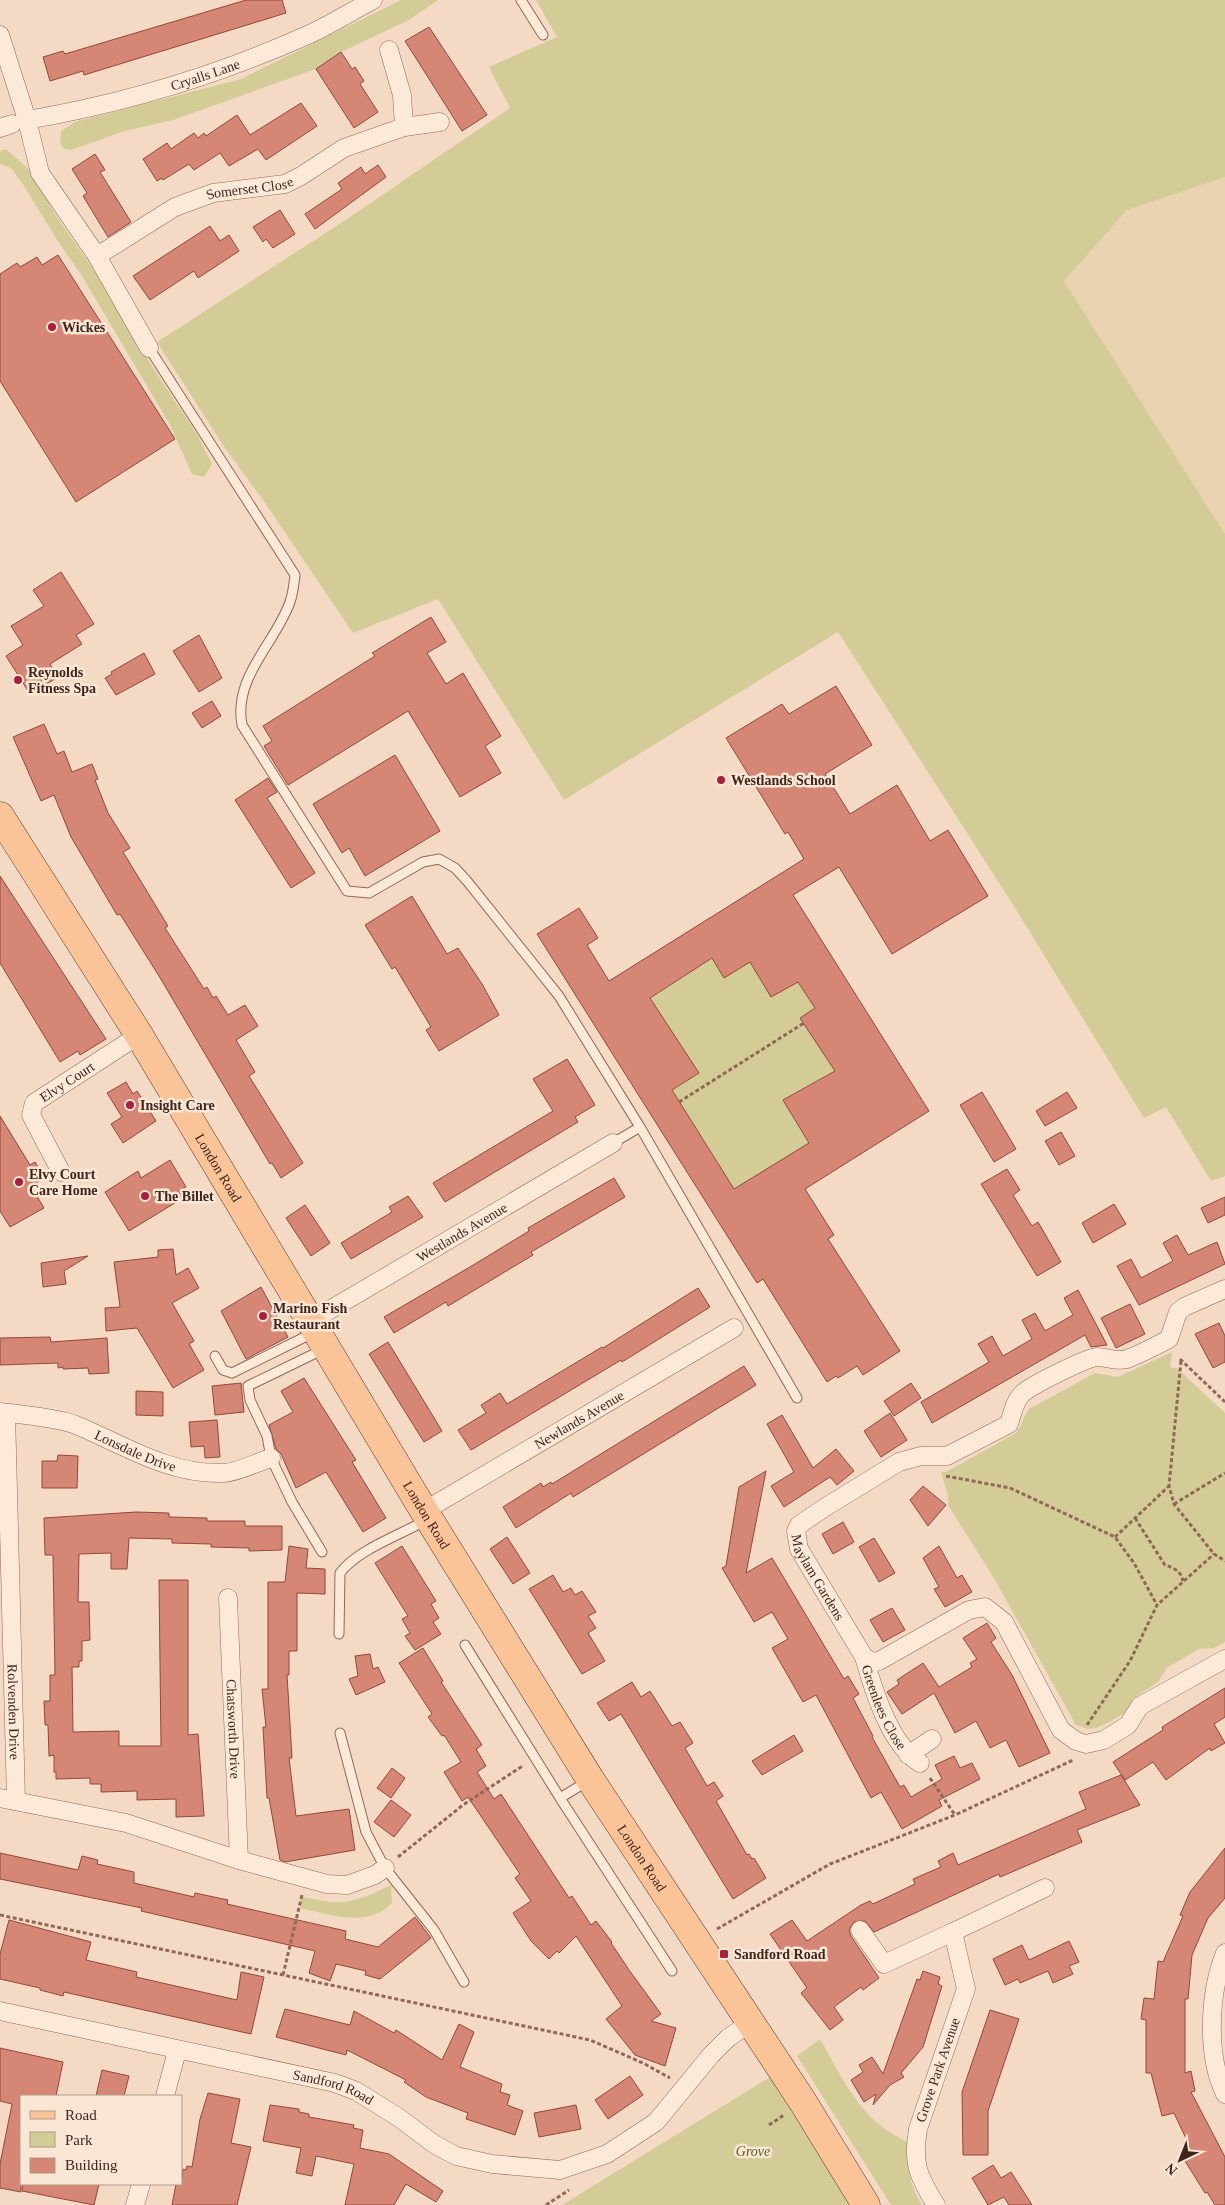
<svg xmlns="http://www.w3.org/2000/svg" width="1225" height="2205" font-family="'Times New Roman',serif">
<rect width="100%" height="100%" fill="#f4dac4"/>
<path fill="#ead3b0" d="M1225,177V534L1064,281L1127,210Z"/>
<path fill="#d4cc96" d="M401,0H438L409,20L341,52L316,69L173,120L125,131L71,150L64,149L60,143L61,131L75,122L241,79Z
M536,0H1225V177L1127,210L1064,281L1225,534V1176L1211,1181L1166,1107L1144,1118L1012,903L838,632L564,800L438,599L353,633L263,500L223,445L157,342L344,221L510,108L489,67L557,37Z
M6,149L32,172L54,213L94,270L146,357L198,436L212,464L204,477L192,474L170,425L82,276L59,243L24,186L11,168L0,164V151Z
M778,915L815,1008L801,1018L885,1096L734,1189L671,1091L699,1073L650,998Z
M1172,1352L1170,1367L1178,1369L1225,1413V1642L1214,1648L1199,1649L1167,1668L1158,1682L1134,1698L1126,1712L1112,1721L1096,1728L1087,1729L1076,1725L995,1580L948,1505V1496L941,1472H946L1016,1433C1022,1426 1023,1417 1029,1409L1095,1373L1118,1377Z
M391,1885L392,1903C368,1929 329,1914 300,1908L302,1897C313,1898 323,1902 334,1902C353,1904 374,1893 391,1885Z
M820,2039C845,2082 860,2121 908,2142C907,2164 909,2185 922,2205H891L797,2056Z
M770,2077L851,2205H562Z"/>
<path fill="#d68675" stroke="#93483a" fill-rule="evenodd" d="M246,0H282L286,13L84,75L83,71L50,81L43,57L63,51L65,54Z
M429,27L487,115L462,131L405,41Z
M341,52L352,69L355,67L364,81L360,84L378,112L354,128L316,69Z
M301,103L317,126L266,160L258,149L229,166L220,153L194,170L189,164L163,180L162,178L157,181L143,159L167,143L171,149L194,133L198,138L204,133L206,136L237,115L250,135Z
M95,154L105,170L100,172L131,222L108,237L83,196L87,193L72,169Z
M378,165L386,177L315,229L305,214L342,189L338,183L361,167L365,174Z
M280,210L295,234L273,248L266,239L263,242L253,227Z
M210,226L220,241L229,235L239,251L198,278L194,271L150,300L133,276Z
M58,255L175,439L76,502L0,381V274L17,263L20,267L37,257L42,265Z
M61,572L94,624L76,635L82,644L50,664L58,677L30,694L6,656L23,645L11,626L44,606L33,590Z
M431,617L446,642L427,653L446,684L463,673L501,736L485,746L501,773L460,797L408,711L288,785L264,746L272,741L263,726L375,656L372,653Z
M199,635L222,678L199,692L173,651Z
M144,653L155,674L116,695L105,678L112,674L111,672Z
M836,686L872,745L825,774L850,814L897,785L930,841L948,830L988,896L892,954L839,867L793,895L929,1111L805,1189L834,1235L828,1239L900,1351L863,1375L857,1366L838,1378L836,1376L827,1382L763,1279L757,1283L537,934L579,908L598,938L587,945L609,981L804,859L788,832L785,834L726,738L782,704L789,714ZM712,958L724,978L750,962L771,997L798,982L815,1008L800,1018L835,1071L783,1100L809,1143L734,1189L672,1090L699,1073L650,998Z
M212,701L221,716L202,728L192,713Z
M44,724L57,754L64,751L72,772L92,764L98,779L95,780L108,813L130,848L123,852L168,926L165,928L204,989L207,987L213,998L216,996L228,1015L245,1005L258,1026L236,1040L255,1072L249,1076L303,1163L281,1178L272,1163L270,1164L159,976L120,914L117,915L71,837L54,795L41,801L13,737Z
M395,755L440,831L365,876L349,848L342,853L313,804Z
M268,778L277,792L267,798L315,873L291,888L235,800Z
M0,876L106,1039L80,1055L78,1051L60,1062L0,963Z
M412,896L447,954L458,948L482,984L499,1015L439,1051L426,1030L431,1027L395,967L392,969L365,925Z
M567,1059L595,1105L575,1117L578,1122L445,1202L433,1183L553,1111L533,1079Z
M126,1082L133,1094L137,1091L156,1121L123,1143L111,1124L122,1117L107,1093Z
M982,1092L1016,1149L994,1162L960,1105Z
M1067,1092L1077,1108L1045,1126L1036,1111Z
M0,1116L30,1165L35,1162L44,1178L31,1186L44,1208L10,1227L0,1211Z
M1061,1132L1075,1156L1059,1165L1045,1141Z
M170,1160L186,1187L179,1191L183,1198L129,1231L105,1192L138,1171L141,1178Z
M1007,1169L1020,1190L1013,1195L1032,1226L1038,1222L1061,1262L1037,1276L981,1184Z
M614,1178L625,1197L531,1252L533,1255L448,1306L446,1302L394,1333L384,1317L475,1264L529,1231L528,1228Z
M408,1196L423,1217L351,1259L341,1243L392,1212L389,1207Z
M1225,1197V1215L1208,1223L1201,1208Z
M1114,1204L1126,1224L1093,1243L1082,1223Z
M305,1205L330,1243L311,1256L286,1218Z
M1177,1235L1188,1255L1217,1242L1225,1264L1139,1305L1117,1266L1131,1259L1141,1278L1173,1261L1163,1243Z
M173,1249L176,1275L188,1268L199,1288L172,1303L194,1341L189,1344L204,1370L173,1388L137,1328L106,1331L105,1308L120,1307L114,1262L158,1257V1250Z
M88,1256L64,1271L66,1284L43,1287L41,1263Z
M261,1287L288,1337L246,1359L221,1311Z
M698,1288L710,1307L622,1362L621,1360L471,1450L458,1430L486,1413L481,1405L500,1393L507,1404L602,1347L603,1348Z
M1078,1290L1107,1345L1091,1347L1085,1335L932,1423L921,1402L989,1362L978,1344L992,1336L1003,1356L1032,1339L1022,1320L1035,1313L1045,1331L1073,1315L1064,1298Z
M1130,1304L1145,1334L1116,1348L1101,1318Z
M1219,1323L1225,1336V1362L1213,1368L1195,1334Z
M50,1337L51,1342L107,1338L109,1373L89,1374L88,1368L63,1369V1367L58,1368V1363L0,1365V1338Z
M388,1342L442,1431L424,1442L369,1354Z
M744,1366L756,1385L573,1497L571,1493L516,1528L503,1507L541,1483L543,1487L551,1482L552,1484Z
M304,1378L356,1460L352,1462L386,1518L363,1532L326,1472L296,1488L281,1454L276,1449L269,1425L293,1412L281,1391Z
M241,1383L244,1412L215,1415L212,1386Z
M911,1383L921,1398L894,1416L884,1401Z
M136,1391L163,1392V1416L136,1415Z
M890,1413L907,1440L881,1457L864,1431Z
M782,1415L813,1468L836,1449L854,1471L837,1485L830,1477L784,1507L771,1486L794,1472L767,1424Z
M217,1420L220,1457L205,1458L204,1446L191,1447L189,1422Z
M58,1455L78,1456L77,1488H42V1461H57Z
M766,1471L746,1573L772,1558L844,1679L848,1676L859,1694L853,1698L873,1736L872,1737L900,1787L904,1785L911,1797L942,1779L935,1765L954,1756L960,1768L972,1763L980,1779L939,1800L942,1806L902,1829L881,1792L871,1798L816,1695L803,1702L772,1648L788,1639L772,1612L754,1622L722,1568L726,1566L739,1487Z
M923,1486L946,1505L928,1526L910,1500Z
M136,1512L169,1513V1517L207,1518V1521H245V1526H282V1550L249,1551V1548L211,1547V1544L172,1543V1539L129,1538L127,1569H111V1553L79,1554L78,1602H89L90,1640L82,1641V1661H79V1667H72L73,1732L119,1731V1746H161L159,1580H188V1735L198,1734L204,1816L176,1817V1799L137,1800V1791L101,1792V1784H90V1778L56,1779V1772H54V1755L49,1756L48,1725H45L44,1701H50V1675H55L53,1555H45L44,1518Z
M843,1522L854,1542L833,1554L822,1534Z
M507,1537L530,1573L513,1584L490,1549Z
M874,1538L895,1573L879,1582L859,1547Z
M289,1546L308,1549L306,1568L325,1569V1594L297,1593V1651H289V1675H287L292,1758H289L296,1816L349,1809L355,1850L285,1862L280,1860L269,1798H267L263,1727H266L262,1689H268V1582H285Z
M402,1546L436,1601L431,1604L439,1618L433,1622L441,1634L415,1650L405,1636L410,1633L402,1619L408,1616L375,1563Z
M939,1546L957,1578L962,1575L972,1592L945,1607L934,1589L939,1587L923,1558Z
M553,1575L563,1592L571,1588L575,1595L582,1591L596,1612L588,1616L596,1628L588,1633L605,1661L582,1674L529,1589Z
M892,1608L905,1630L883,1642L870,1620Z
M987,1623L996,1638L991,1642L1012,1675L1050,1753L1019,1767L1006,1740L990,1748L976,1721L955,1733L934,1693L902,1714L887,1692L899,1684L897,1680L923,1663L939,1687L972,1667L970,1663L977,1659L963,1638Z
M423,1648L443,1681L441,1682L482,1745L476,1749L486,1766L477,1772L494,1799L501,1794L569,1898L572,1896L591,1925L596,1921L612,1942L611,1943L629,1970L661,2014L651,2021L676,2028L665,2066L635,2055L606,2019L622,2006L576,1936L559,1953L557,1951L549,1959L531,1941L513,1913L531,1901L515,1878L520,1874L468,1797L462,1801L444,1772L461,1762L444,1735L442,1736L428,1717L432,1714L399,1663Z
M370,1654L373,1669L378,1667L385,1682L356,1695L349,1679L358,1676L355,1656Z
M632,1682L641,1697L650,1691L672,1726L680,1722L693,1743L685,1748L707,1786L714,1782L723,1796L716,1801L747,1855L749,1854L752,1859L754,1858L766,1878L733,1899L621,1714L609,1721L597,1703Z
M1225,1688V1717L1214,1724L1225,1743L1211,1751L1210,1748L1166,1780L1153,1762L1125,1780L1113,1762L1163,1730L1162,1727Z
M794,1735L803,1751L762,1775L752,1761Z
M392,1768L405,1778L391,1798L377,1788Z
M1121,1775L1140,1805L1077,1830L1082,1842L1000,1877L999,1874L874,1932L865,1921L854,1922L849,1930L851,1936L879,1978L863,1990L861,1987L834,2007L843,2020L830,2030L801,1993L807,1988L770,1934L792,1920L807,1941L861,1905L870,1901L873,1904L915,1884L913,1879L941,1867L938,1861L953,1853L958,1865L1086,1809L1079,1792Z
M391,1800L411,1815L394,1837L374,1822Z
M1225,1848V1898L1208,1918L1192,1955L1188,1999H1185V2073L1191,2071L1195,2091L1191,2092L1225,2157V2205H1215L1207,2192L1205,2193L1180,2153L1190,2147L1174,2113L1162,2116L1151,2073H1146V2020L1141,2019L1144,1998L1154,1999L1158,1961L1163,1962L1183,1916L1180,1915L1190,1892Z
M0,1853L78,1870L82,1856L98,1860L97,1864L134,1872V1883L194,1897L195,1893L228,1900L227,1904L346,1931L345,1939L378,1947L415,1917L431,1938L380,1979L365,1975L366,1971L336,1964L330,1981L309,1973L315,1951L141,1911L142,1908L0,1879Z
M9,1920L91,1942L86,1960L137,1972L136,1977L237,2000L241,1972L264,1977L251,2034L64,1992L63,1996L40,1990V1988L0,1979V1954Z
M1069,1941L1079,1962L1069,1966L1073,1974L1053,1983L1048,1971L1020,1983L1018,1979L1005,1985L993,1959L1022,1945L1029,1960Z
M923,1971L940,1977L938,1984L942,1986L923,2047L901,2073L904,2077L890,2085L873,2105L876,2094L864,2102L851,2080L863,2072L859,2065L872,2057L883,2074L917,1979L920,1980Z
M285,2009L350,2025L354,2011L394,2033L396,2030L442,2060L459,2024L474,2032L460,2067L502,2084L500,2092L510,2095L507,2105L523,2111L515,2135L466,2119L468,2113L426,2097L404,2082L406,2080L347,2050L346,2055L276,2037Z
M990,2010L1019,2019L988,2111V2155H963L962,2092Z
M0,2048L63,2062L56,2096H21V2192L0,2188V2164L12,2104L0,2101Z
M102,2070L129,2076L124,2096H96Z
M630,2076L643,2095L608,2119L595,2100Z
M208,2093L240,2099L231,2143L251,2147L237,2205H172L176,2184H181L183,2169L186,2170L187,2166L192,2167L200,2119Z
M270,2105L299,2109V2112L309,2114V2117L354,2125L353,2128L363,2130L360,2148L389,2154L443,2191L436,2202L406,2184L394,2205H345L354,2164L316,2156L312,2176L296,2173L301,2148L263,2141Z
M576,2105L581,2129L539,2137L534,2113Z
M993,2165L1001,2178L1011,2172L1032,2205H1009L1004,2197L988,2205L972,2178Z
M23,2184H99L94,2205L22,2191Z"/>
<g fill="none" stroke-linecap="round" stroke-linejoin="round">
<defs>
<path id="lane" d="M521,0L543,35
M149,348L295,575C294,584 293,594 290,602C275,644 233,677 242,725L347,891L369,893L423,862L439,859L455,868L467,881L559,996L640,1127L613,1143
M640,1127L797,1398
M215,1356L223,1370L232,1373L315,1332
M322,1552L292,1502L271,1458L267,1436L250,1400L248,1386L324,1349
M339,1634L340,1573C358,1549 401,1535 426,1520
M465,1645L560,1798
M340,1733L366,1832L385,1868L434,1930L464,1982
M588,1781L560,1798L672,1971"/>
<g id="street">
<path id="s1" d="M0,35L27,120L40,173L97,256L175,207L213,193L285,184L301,176L344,148L404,127L402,95L389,50"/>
<path id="s2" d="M27,120C121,104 215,76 303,37C327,27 350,12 373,0"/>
<path d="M404,127L440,122"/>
<path d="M0,128L12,124"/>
<path d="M97,256L149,348"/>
<path id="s3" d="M61,1172L31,1115L34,1103L139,1035"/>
<path id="s4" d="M1225,1289L1184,1307L1178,1312L1169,1339C1155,1346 1141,1354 1127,1359C1116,1362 1107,1357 1097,1357C1086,1358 1032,1385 1023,1393C1015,1400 1012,1414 1009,1424L947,1456H921L899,1462L824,1508L799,1525L796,1531L799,1549L864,1657L873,1662L879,1661L969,1610L985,1607L1004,1622L1061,1730L1076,1741L1086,1744L1104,1740L1128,1725L1140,1706L1225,1659"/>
<path id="s5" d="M311,1321L613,1143"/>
<path id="s6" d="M0,1412C19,1414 59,1418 76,1425C124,1445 169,1475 224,1473C239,1472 257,1462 271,1458"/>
<path id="s7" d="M6,1413L16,1801"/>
<path id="s8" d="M424,1511L734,1328"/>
<path id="s9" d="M228,1598L239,1860"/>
<path id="s10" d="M864,1657C873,1689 890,1745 920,1763"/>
<path d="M908,1755L932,1739"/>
<path d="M0,1798L126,1823L239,1860L327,1884L347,1885L375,1875L385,1868"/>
<path d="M860,1930L884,1964L953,1932L966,1989L918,2129C912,2163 918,2176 936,2205"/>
<path d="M953,1932L1045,1888"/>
<path d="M1225,1953C1209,1993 1206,2055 1225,2094"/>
<path id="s11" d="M0,2011L335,2083L356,2091L398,2117L434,2144L456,2156L492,2164L560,2170L607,2154L656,2122L711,2055L728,2038L750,2023"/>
<path d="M165,2096L177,2051"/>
<path d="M135,2205L141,2184"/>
</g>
<g id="primary">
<path id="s12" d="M0,816L139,1035L424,1511L590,1779L803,2102L866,2205"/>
</g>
</defs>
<use href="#lane" stroke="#916857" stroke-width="11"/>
<use href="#street" stroke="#916857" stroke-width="19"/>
<use href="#primary" stroke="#5e372c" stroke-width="29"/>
<path stroke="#916857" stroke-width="3" stroke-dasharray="4 2.5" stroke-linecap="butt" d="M679,1102L804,1023
M1180,1359L1225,1402
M1181,1361L1169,1486L1174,1504L1214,1554L1225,1561
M946,1476L1010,1488L1115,1537L1134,1563L1157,1605
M1174,1504L1225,1473
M1135,1518L1165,1565C1174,1568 1181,1571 1183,1581
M1115,1537L1169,1486
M1087,1725L1130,1661L1157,1605L1214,1554
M930,1778L955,1815
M398,1857L463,1805L524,1765
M0,1915L590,2040L643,2063L670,2078
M717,1929L830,1864L955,1815L1073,1760
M283,1975L302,1895
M769,2125L784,2115
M546,2205L569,2190"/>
<use href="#lane" stroke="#fde9d8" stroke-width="9"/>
<use href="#street" stroke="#fde9d8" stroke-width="18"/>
<use href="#primary" stroke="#fbc498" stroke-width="28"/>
</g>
<g fill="#a81f41" stroke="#fae6d4" stroke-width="2">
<circle cx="52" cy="327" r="5"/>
<circle cx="18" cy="680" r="5"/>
<circle cx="721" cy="780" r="5"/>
<circle cx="130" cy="1105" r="5"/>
<circle cx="19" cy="1182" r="5"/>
<circle cx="145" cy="1196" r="5"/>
<circle cx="263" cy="1316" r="5"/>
<rect x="719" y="1949" width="10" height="10" rx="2.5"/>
</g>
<g text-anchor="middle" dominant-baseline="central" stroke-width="5" stroke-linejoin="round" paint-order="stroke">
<g font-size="14" fill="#3f251d" stroke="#fae6d4">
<text stroke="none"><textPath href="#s2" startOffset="184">Cryalls Lane</textPath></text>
<text stroke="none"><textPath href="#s1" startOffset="414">Somerset Close</textPath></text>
<text stroke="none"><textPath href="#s3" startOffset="116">Elvy Court</textPath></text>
<text stroke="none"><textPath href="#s12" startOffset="414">London Road</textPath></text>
<text stroke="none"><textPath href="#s5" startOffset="175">Westlands Avenue</textPath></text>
<text stroke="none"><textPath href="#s8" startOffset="180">Newlands Avenue</textPath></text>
<text stroke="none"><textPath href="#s6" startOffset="142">Lonsdale Drive</textPath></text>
<text stroke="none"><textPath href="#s12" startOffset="819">London Road</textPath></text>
<text stroke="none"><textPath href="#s4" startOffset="570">Maylam Gardens</textPath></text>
<text stroke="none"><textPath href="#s10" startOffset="54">Greenlees Close</textPath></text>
<text stroke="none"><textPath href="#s7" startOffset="299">Rolvenden Drive</textPath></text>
<text stroke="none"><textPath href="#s9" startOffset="131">Chatsworth Drive</textPath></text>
<text stroke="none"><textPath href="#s12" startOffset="1224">London Road</textPath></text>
<text transform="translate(938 2070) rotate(-71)">Grove Park Avenue</text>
<text stroke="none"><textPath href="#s11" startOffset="342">Sandford Road</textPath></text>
</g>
<g font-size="14" font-weight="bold" fill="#3f251d" stroke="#fae6d4" text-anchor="start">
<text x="62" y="327">Wickes</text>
<text x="28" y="672">Reynolds<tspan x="28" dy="16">Fitness Spa</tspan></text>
<text x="731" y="780">Westlands School</text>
<text x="140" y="1105">Insight Care</text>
<text x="29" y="1174">Elvy Court<tspan x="29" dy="16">Care Home</tspan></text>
<text x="155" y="1196">The Billet</text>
<text x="273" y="1308">Marino Fish<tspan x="273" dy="16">Restaurant</tspan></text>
<text x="734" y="1954">Sandford Road</text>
</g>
<g font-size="14" font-style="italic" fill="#5d5e21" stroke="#fae6d4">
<text x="753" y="2151">Grove</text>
</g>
</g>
<rect x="20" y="2095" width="162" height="90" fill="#fae6d4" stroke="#af998b"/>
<rect x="30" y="2111" width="25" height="8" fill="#fbc498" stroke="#af998b"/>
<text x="65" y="2120" font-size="15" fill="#3f251d">Road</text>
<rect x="30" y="2132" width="25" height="15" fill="#d4cc96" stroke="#af998b"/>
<text x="65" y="2145" font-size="15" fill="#3f251d">Park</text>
<rect x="30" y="2158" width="25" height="15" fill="#d68675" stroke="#af998b"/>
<text x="65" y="2170" font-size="15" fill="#3f251d">Building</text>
<g transform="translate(1180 2160) rotate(223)" stroke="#fae6d4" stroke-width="4" paint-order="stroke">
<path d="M0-4L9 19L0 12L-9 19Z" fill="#3f251d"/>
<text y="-8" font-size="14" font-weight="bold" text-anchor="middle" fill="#3f251d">N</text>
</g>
</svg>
